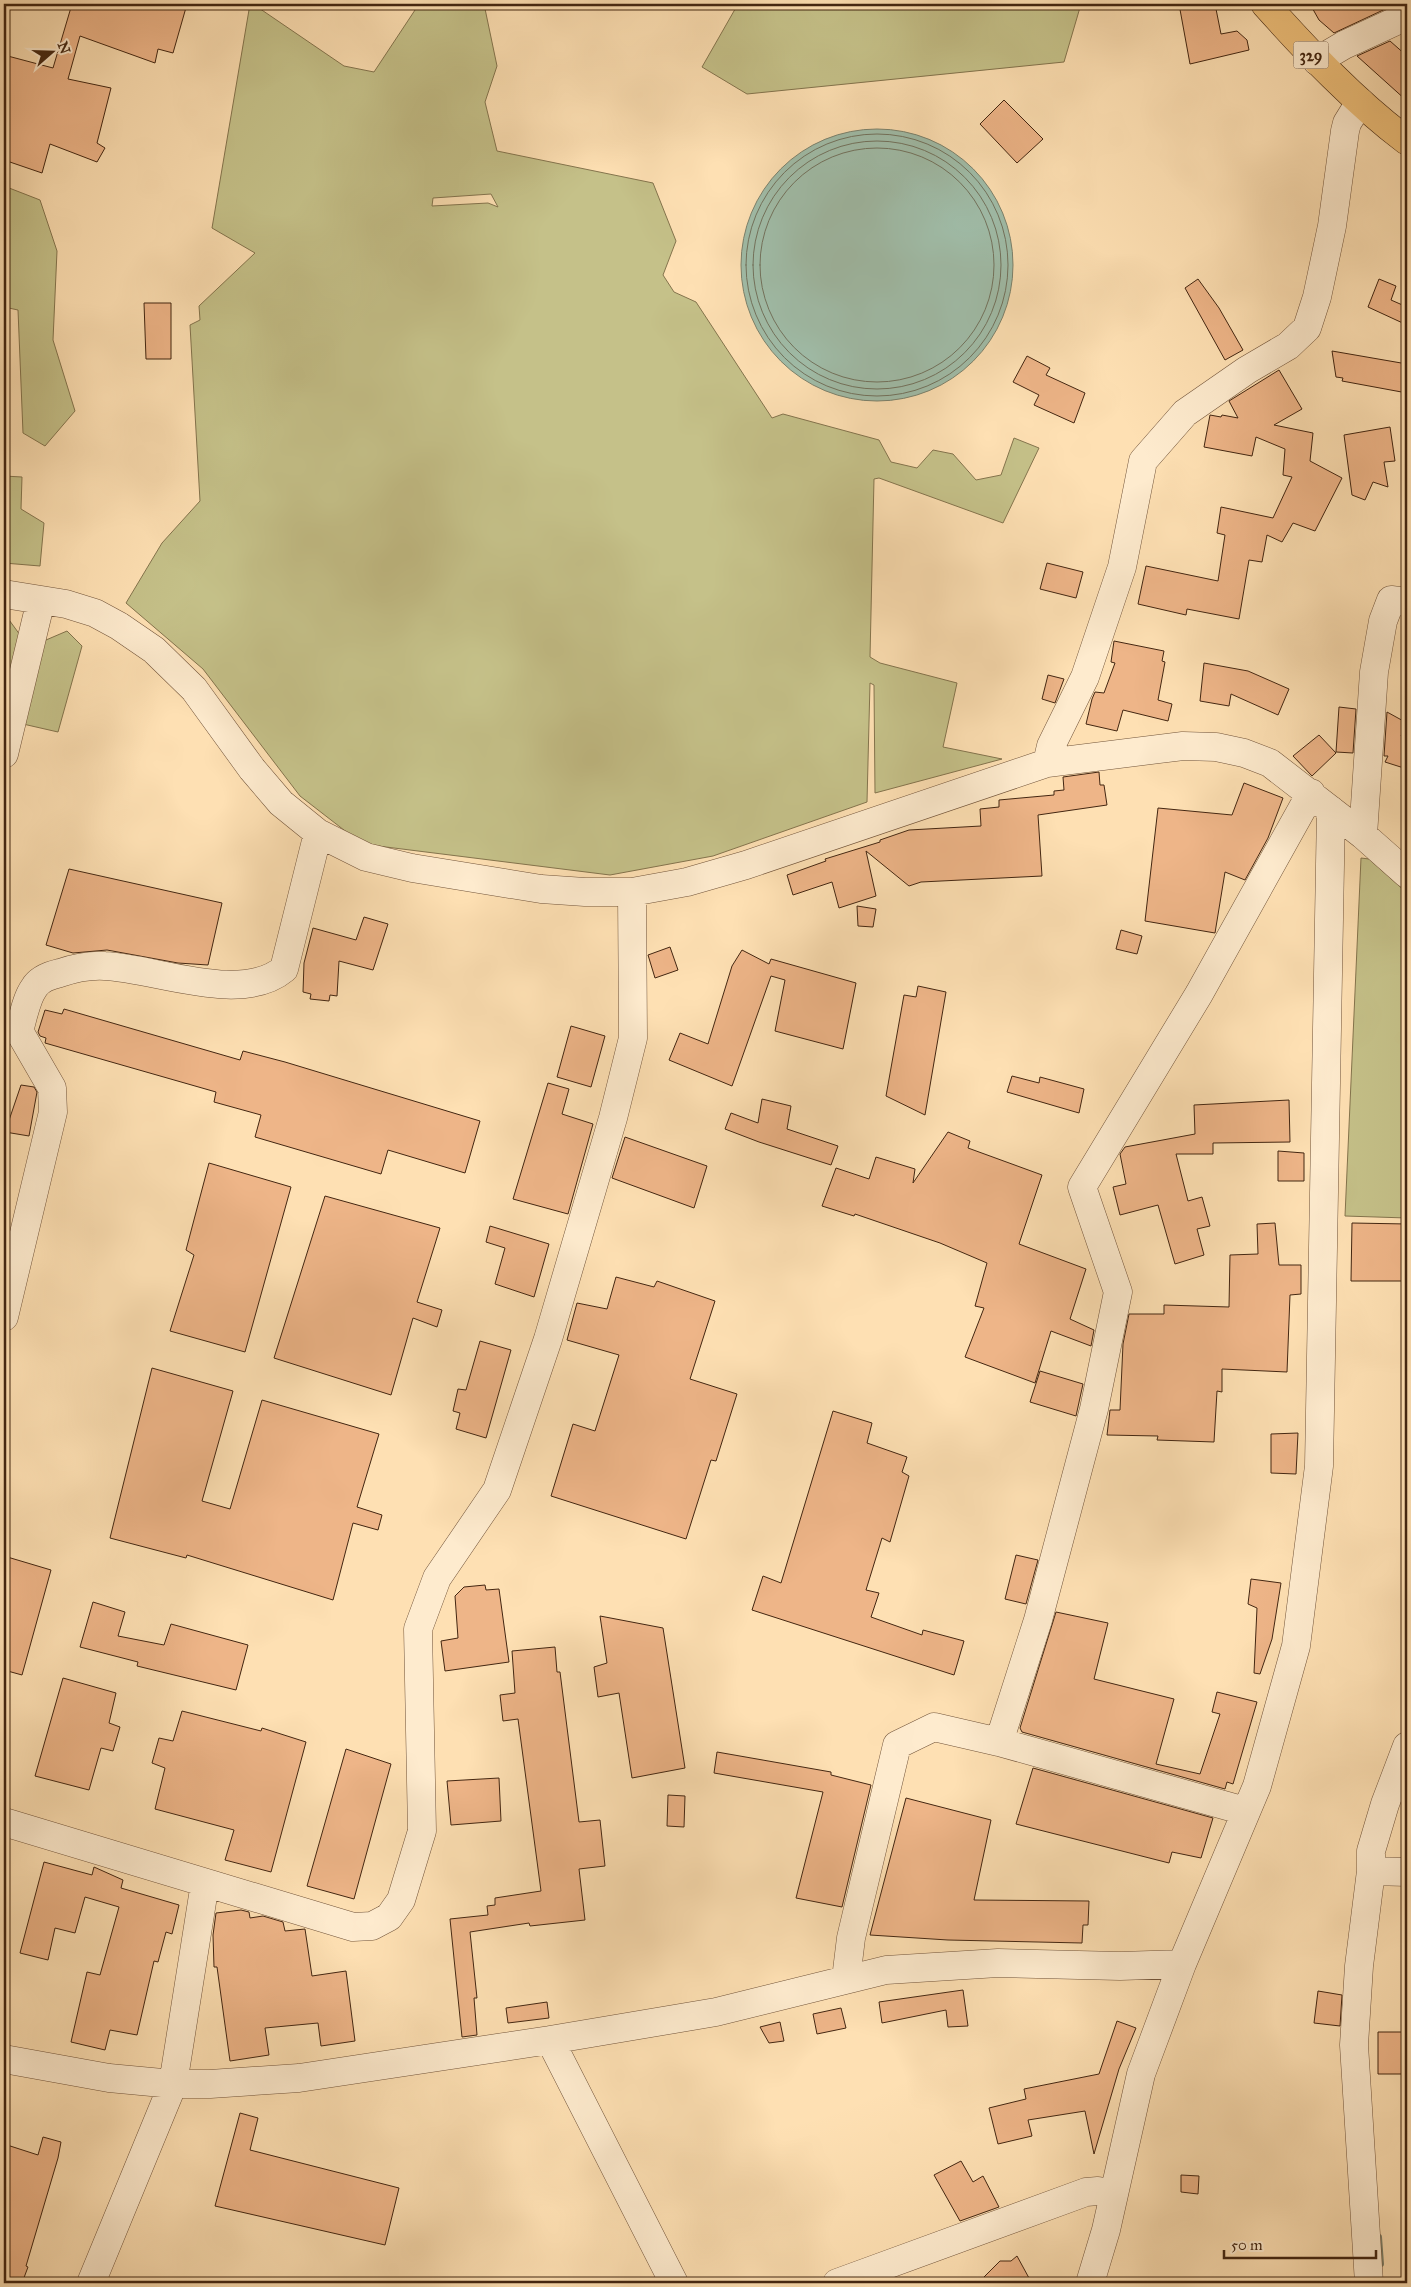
<svg xmlns="http://www.w3.org/2000/svg" width="1411" height="2287" font-family="'IM FELL Great Primer',serif">
<rect width="100%" height="100%" fill="#fee0b3"/>
<filter id="stains"><feTurbulence type="fractalNoise" baseFrequency=".004" numOctaves="4"/><feColorMatrix values="0 0 0 0 .2 0 0 0 0 .09 0 0 0 0 .02 0 0 0 .5 -.17"/></filter>
<radialGradient id="worn" r=".72"><stop offset=".6" stop-color="#630" stop-opacity="0"/><stop offset="1" stop-color="#630" stop-opacity=".3"/></radialGradient>
<path fill="#c5c189" stroke="#84744d" fill-rule="evenodd" d="M250,4H253L344,66L374,72L419,4H484L497,66L485,102L497,151L653,183L676,241L663,275L674,292L696,302L772,418L783,414L879,440L891,462L917,468L933,450L953,454L976,480L1001,475L1014,438L1039,448L1003,523L879,478L874,479L870,657L880,663L957,683L943,747L1002,759L875,793L874,685L870,683L867,802L713,856L610,875L362,844L300,796L203,669L126,603L162,543L200,501L190,325L200,320L199,306L255,253L212,228ZM491,194L498,207L488,203L432,206L433,198Z
M738,4H1081L1064,62L747,94L702,67Z
M4,186L40,200L57,251L53,340L75,411L45,446L23,433L18,310L4,307Z
M4,476L22,477L21,509L44,523L40,566L4,563Z
M4,613L23,639L4,702Z
M67,631L82,646L58,732L23,724L39,643Z
M1361,858L1369,859L1407,893V1218L1345,1216Z"/>
<path fill="#a0bda9" stroke="#7b816c" d="M741 265a136 136 0 1 1 272 0a136 136 0 1 1-272 0Z"/>
<g fill="none" stroke-linecap="round" stroke-linejoin="round">
<path stroke="#72725d" stroke-width="1" d="M746 265a131 131 0 1 1 262 0a131 131 0 1 1-262 0Z
M753 265a124 124 0 1 1 248 0a124 124 0 1 1-248 0Z
M760 265a117 117 0 1 1 234 0a117 117 0 1 1-234 0Z"/>
<path stroke="#7b816c" stroke-width="6" d="M1379,2237L1381,2264"/>
</g>
<path fill="#eeb588" stroke="#432611" d="M72,4H187L173,53L158,49L155,63L80,36L68,79L111,88L97,143L105,148L97,162L50,144L42,173L4,160V55L53,68Z
M1179,4H1215L1221,34L1237,31L1247,40L1249,50L1190,64Z
M1310,4H1396L1334,33L1319,20Z
M1390,41L1407,56V101L1357,56Z
M1004,100L1043,139L1017,163L980,124Z
M1198,279L1219,308L1243,350L1225,360L1185,288Z
M1379,279L1396,286L1391,300L1407,307V325L1368,307Z
M144,303H171V359H146Z
M1332,351L1407,364V393L1342,381L1343,378L1336,377Z
M1027,356L1050,368L1046,375L1085,393L1074,423L1034,405L1039,395L1013,382Z
M1279,370L1302,409L1274,425L1313,433L1310,461L1342,478L1315,531L1293,523L1282,542L1267,535L1262,562L1249,560L1239,619L1187,609L1186,615L1138,604L1146,566L1218,581L1225,535L1217,533L1221,507L1273,518L1292,477L1283,475L1285,449L1256,437L1252,456L1204,447L1210,415L1221,417L1222,415L1238,418L1229,401Z
M1390,427L1395,461L1384,462L1388,487L1373,482L1365,500L1352,495L1344,435Z
M1047,563L1083,572L1076,598L1040,589Z
M1114,641L1164,651L1162,661L1165,662L1158,700L1172,704L1168,721L1123,710L1117,731L1086,724L1092,699L1095,692L1104,693L1115,663L1111,662Z
M1204,663L1248,671L1289,689L1278,715L1231,694L1229,706L1200,701Z
M1048,675L1064,679L1055,703L1042,699Z
M1339,707L1356,709L1353,753L1336,752Z
M1387,712L1407,723L1401,736L1407,739V769L1385,762L1388,756H1384Z
M1319,735L1336,753L1312,776L1293,756Z
M1099,772L1100,785H1104L1107,805L1038,815L1042,876L921,882L909,886L866,851L876,896L839,908L832,882L793,895L787,875L826,861L825,859L880,842V840L909,830L981,826L980,809L999,807V800L1054,795V791L1064,790L1063,777Z
M1244,783L1283,798L1268,838L1245,880L1225,872L1215,933L1145,921L1158,808L1232,815Z
M69,869L222,903L208,965L178,963L107,950L73,953L46,945Z
M857,906L876,909L873,927L858,926Z
M364,917L388,924L373,970L339,961L337,996L330,995L329,1001L310,999L311,994L303,992L304,963L313,928L356,940Z
M1121,930L1142,936L1137,954L1116,949Z
M670,947L678,970L655,978L648,955Z
M742,950L769,964L771,959L856,983L843,1049L775,1031L785,980L771,976L732,1086L669,1060L680,1033L708,1044L732,966Z
M918,986L946,992L925,1115L886,1096L904,995L916,997Z
M64,1009L240,1060L243,1051L285,1062L480,1121L465,1173L388,1150L381,1174L255,1137L261,1115L214,1102L216,1092L45,1043L46,1038L40,1036L38,1032L45,1010L62,1014Z
M571,1026L605,1036L591,1087L557,1077Z
M1012,1076L1039,1083L1040,1077L1084,1089L1079,1113L1007,1092Z
M548,1083L569,1089L562,1114L593,1124L568,1214L513,1199Z
M21,1085L34,1087L37,1092L29,1136L5,1132Z
M762,1099L791,1106L787,1129L838,1146L831,1165L759,1142L725,1129L731,1113L758,1123Z
M1289,1100L1290,1142L1213,1143V1154H1176L1188,1201L1202,1197L1210,1226L1197,1229L1204,1255L1175,1264L1158,1205L1120,1215L1113,1187L1126,1184L1120,1154L1125,1147L1195,1134L1194,1105Z
M948,1132L970,1141L968,1148L1042,1175L1019,1244L1086,1269L1070,1319L1094,1330L1091,1346L1051,1331L1035,1383L965,1357L984,1308L975,1306L987,1263L940,1243L855,1214L854,1216L822,1206L836,1168L869,1179L876,1157L915,1169L913,1183Z
M625,1137L707,1166L694,1208L612,1178Z
M1278,1151L1304,1153V1181H1278Z
M209,1163L291,1187L245,1352L170,1331L194,1255L186,1250Z
M325,1196L440,1228L417,1302L442,1310L437,1327L413,1318L391,1395L274,1358Z
M1275,1223L1279,1265H1301V1294L1290,1295L1287,1372L1222,1369V1392L1217,1391L1214,1442L1157,1440L1158,1436L1107,1435L1110,1410H1120L1123,1344L1129,1314H1164V1305L1229,1307L1230,1255L1258,1254L1257,1224Z
M1352,1223L1407,1224V1281H1351Z
M490,1226L549,1244L534,1297L495,1284L505,1248L486,1242Z
M616,1277L654,1287L657,1281L715,1301L690,1379L737,1394L716,1461L711,1460L686,1539L551,1496L573,1424L595,1431L619,1355L567,1340L577,1303L607,1309Z
M480,1341L511,1350L486,1438L456,1429L460,1413L453,1411L458,1389L466,1390Z
M152,1368L233,1391L202,1501L230,1509L262,1400L379,1434L357,1507L382,1515L378,1530L353,1523L333,1600L187,1555L186,1558L110,1538Z
M1040,1371L1083,1384L1076,1416L1030,1402Z
M833,1411L872,1423L867,1443L907,1457L902,1472L909,1476L890,1542L882,1538L866,1590L879,1593L871,1617L922,1635L923,1630L964,1641L954,1675L752,1610L763,1576L781,1583Z
M1298,1433L1296,1474L1271,1473V1434Z
M1016,1555L1038,1560L1026,1604L1005,1599Z
M4,1556L51,1570L22,1675L4,1670Z
M1251,1579L1281,1583L1272,1639L1260,1674L1254,1673L1257,1608L1248,1604Z
M485,1585L486,1590L499,1589L509,1662L445,1671L441,1641L458,1638L455,1596L464,1587Z
M93,1602L125,1612L118,1636L164,1645L171,1624L248,1645L236,1690L137,1666L138,1662L80,1647Z
M1056,1612L1108,1623L1094,1679L1174,1699L1156,1764L1200,1774L1220,1714L1212,1712L1217,1692L1257,1702L1233,1784L1227,1782L1225,1789L1022,1732L1020,1728Z
M600,1616L663,1628L685,1768L632,1778L619,1693L598,1697L594,1667L607,1663Z
M555,1647L557,1672H560L579,1822L600,1820L605,1866L579,1869L585,1920L530,1926L529,1923L470,1932L477,1998H474L477,2035L462,2037L450,1919L488,1915L487,1906L495,1905V1898L541,1891L518,1719L503,1721L500,1695L515,1693L512,1651Z
M63,1678L116,1693L109,1723L120,1727L113,1751L101,1748L89,1790L35,1776Z
M182,1711L261,1731L262,1728L306,1742L271,1872L225,1860L234,1830L155,1809L165,1768L152,1763L159,1738L173,1741Z
M346,1749L391,1764L354,1899L307,1886Z
M717,1752L831,1772V1775L871,1785L842,1907L796,1898L823,1792L714,1773Z
M1033,1768L1213,1818L1201,1858L1172,1852L1169,1863L1016,1824Z
M499,1778L501,1821L451,1825L447,1781Z
M668,1795L685,1796L684,1827L667,1826Z
M906,1798L991,1820L974,1900L1089,1901L1088,1925H1083L1082,1943L948,1940L870,1935Z
M44,1862L92,1875L94,1867L123,1880L121,1888L179,1905L172,1934L166,1932L158,1962L154,1961L137,2035L110,2030L105,2050L71,2042L87,1972L100,1975L119,1907L85,1897L75,1933L55,1928L48,1960L20,1953Z
M241,1910L249,1912L250,1918L263,1916L283,1922L285,1931L305,1929L312,1976L346,1971L355,2041L321,2046L318,2023L265,2028L269,2055L230,2061L217,1967H214L213,1935L216,1913Z
M963,1990L968,2026L948,2027L946,2010L882,2023L879,2002Z
M1318,1991L1342,1995L1340,2026L1314,2023Z
M547,2002L549,2018L508,2023L506,2008Z
M841,2008L846,2028L817,2034L813,2014Z
M1117,2021L1136,2028L1119,2069L1094,2154L1085,2111L1028,2120L1032,2136L998,2144L989,2108L1026,2099L1024,2089L1099,2074Z
M780,2022L784,2041L769,2043L760,2027Z
M1378,2032H1405V2074H1378Z
M240,2113L258,2118L250,2150L399,2188L385,2245L215,2206Z
M43,2137L61,2142L58,2158L26,2266L28,2267L22,2283H11L4,2279V2144L38,2155Z
M961,2161L973,2182L983,2176L999,2207L960,2221L934,2175Z
M1181,2175L1199,2176L1198,2194L1181,2192Z
M1017,2256L1029,2278L1016,2283H978L1000,2261H1011Z"/>
<g fill="none" stroke-linecap="round" stroke-linejoin="round">
<defs>
<path id="minor" d="M1317,61L1344,45L1407,16
M4,594L66,604L95,613L119,626L154,650L194,689L252,769L281,803L318,833L366,857L412,868L541,889L585,892H632L687,882L746,865L1047,763L1183,746L1216,747L1244,753L1270,763L1363,835L1407,874
M4,754L41,600
M1047,763L1051,746L1085,677L1122,567L1143,461L1185,413L1247,370L1288,346L1307,328L1317,297L1332,226L1345,131L1347,123L1360,102
M1363,835L1374,672L1383,621L1391,600L1407,602
M4,1317L53,1112L52,1088L19,1031C23,1018 26,999 34,988C39,979 51,975 60,973C75,968 89,965 105,966C155,968 241,1005 284,969L318,833
M1245,1811L999,1742L1038,1620L1094,1409L1118,1292L1082,1187L1199,994L1311,793
M4,1822L353,1927L372,1926L389,1917L401,1900L422,1831L418,1629L437,1578L497,1490L548,1339L613,1118L633,1038L632,892
M1371,1871L1407,1872
M846,1979L851,1938L897,1745L934,1727L999,1742
M550,2040L716,2012L886,1970L998,1963L1120,1966L1182,1964
M4,2059L109,2078L173,2084H210L299,2078L550,2040L674,2283
M91,2283L173,2084L205,1883
M837,2283L1086,2192L1098,2191L1114,2194
M1090,2283L1106,2230L1141,2074L1182,1964L1257,1786L1296,1646L1319,1466L1331,810
M1369,2283L1354,2045L1359,1966L1371,1871V1851L1385,1804L1407,1746"/>
<path id="highway" d="M1265,4C1309,53 1354,101 1407,141"/>
</defs>
<use href="#minor" stroke="#72543a" stroke-width="29"/>
<use href="#highway" stroke="#432611" stroke-width="29"/>
<use href="#minor" stroke="#feebce" stroke-width="28"/>
<use href="#highway" stroke="#efc07a" stroke-width="28"/>
</g>
<g text-anchor="middle" dominant-baseline="central" stroke-width="5" stroke-linejoin="round" paint-order="stroke">
<rect fill="#feebce" stroke="#7b614a" stroke-width="1" x="1293.5" y="41.5" width="35" height="27" rx="4"/>
<g font-size="16" font-weight="bold" fill="#432611">
<text x="1311" y="55">329</text>
</g>
</g>
<rect width="1411" height="2287" fill="none" stroke="#fee0b3" stroke-width="20"/>
<rect x="5" y="5" width="1401" height="2277" fill="none" stroke="#432611" stroke-width="2.5"/>
<rect x="10" y="10" width="1391" height="2267" fill="none" stroke="#432611"/>
<g transform="translate(52 52) rotate(70)" stroke="#feebce" stroke-width="4" paint-order="stroke">
<path d="M0-4L9 19L0 12L-9 19Z" fill="#432611"/>
<text y="-8" font-size="14" font-weight="bold" text-anchor="middle" fill="#432611">N</text>
</g>
<path d="M1224 2250v8h152v-8" fill="none" stroke="#432611" stroke-width="2.5"/>
<text x="1231" y="2250" font-size="15" fill="#432611" stroke="#feebce" stroke-width="4" paint-order="stroke">50 m</text>
<rect width="100%" height="100%" filter="url(#stains)"/>
<rect width="100%" height="100%" fill="url(#worn)"/>
</svg>
